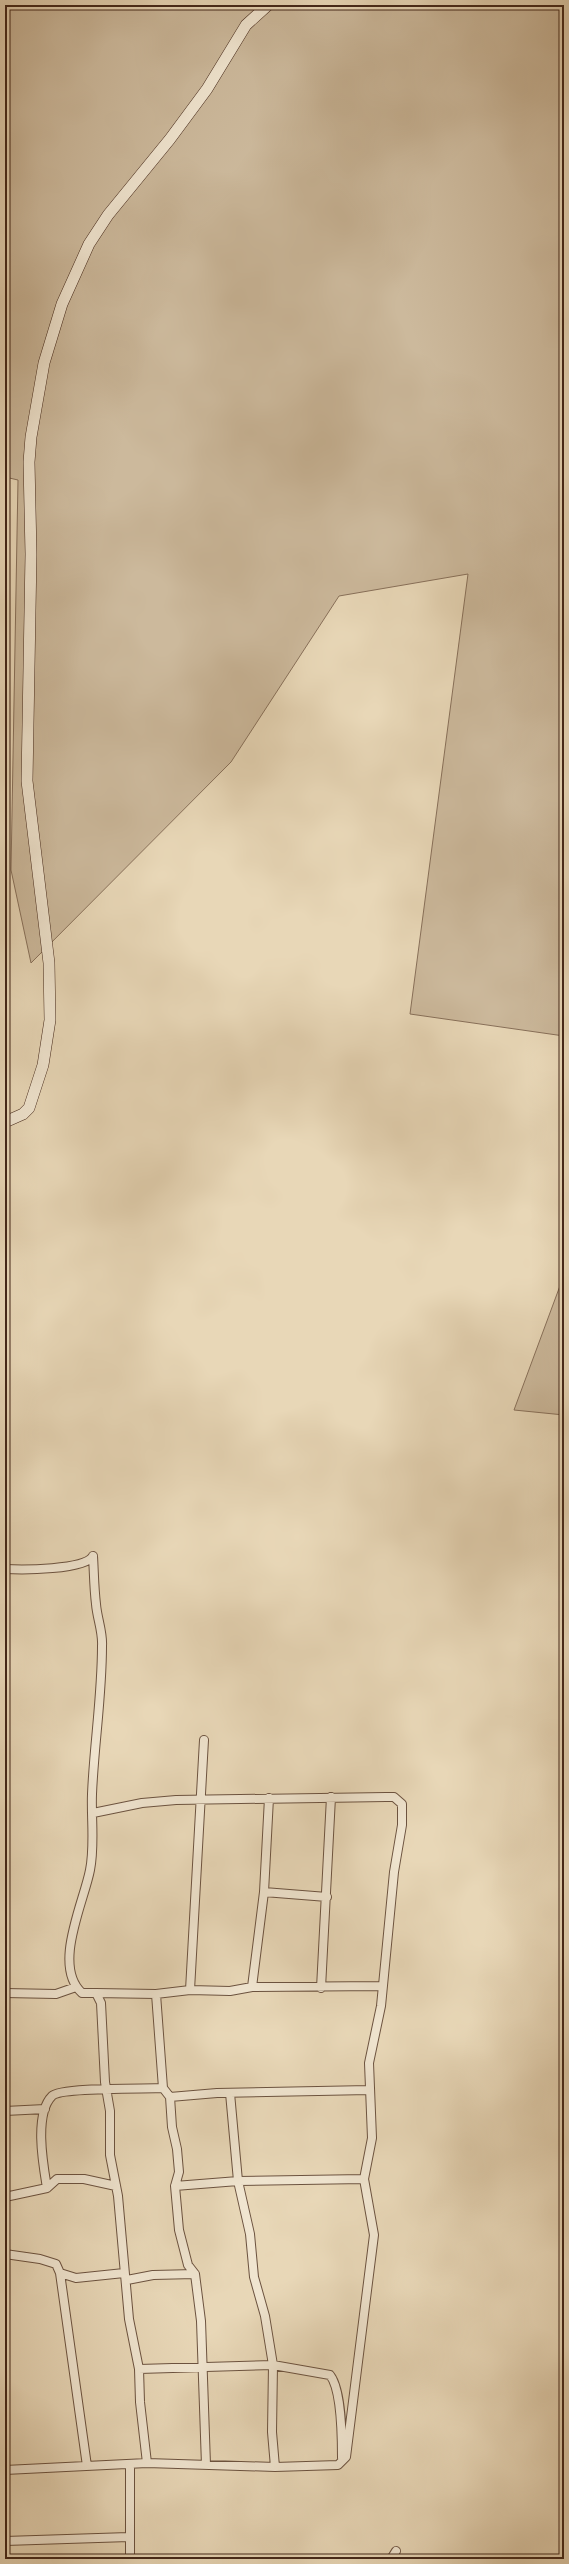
<svg xmlns="http://www.w3.org/2000/svg" width="569" height="2564" font-family="'Sorts Mill Goudy',serif">
<rect width="100%" height="100%" fill="#e8d7b7"/>
<filter id="stains"><feTurbulence type="fractalNoise" baseFrequency=".005" numOctaves="4"/><feColorMatrix values="0 0 0 0 .2 0 0 0 0 .09 0 0 0 0 .02 0 0 0 .5 -.17"/></filter>
<radialGradient id="worn" r=".72"><stop offset=".6" stop-color="#630" stop-opacity="0"/><stop offset="1" stop-color="#630" stop-opacity=".3"/></radialGradient>
<path fill="#ccb99c" stroke="#88705a" d="M5,5H564V1036L410,1014L468,574L339,596L231,762L31,963L11,870L18,480L5,477Z
M564,1275V1415L514,1410Z"/>
<g fill="none" stroke-linecap="round" stroke-linejoin="round">
<defs>
<path id="minor" d="M93,1556C94,1572 94,1588 96,1604C97,1618 103,1632 102,1646C102,1696 94,1745 92,1794C91,1819 95,1845 90,1870C84,1902 52,1966 82,1993H96L101,2003L105,2082L110,2111V2155L118,2196L129,2319L139,2369L140,2402L147,2463
M5,1569C22,1570 85,1570 93,1556
M264,1892L327,1897
M252,1987L264,1892L269,1798
M321,1988L331,1797
M190,1990L204,1740
M5,1993L56,1994L76,1987
M96,1993L156,1994L190,1990L230,1991L252,1987L383,1986
M156,1994L163,2088L170,2097L172,2127L177,2149L179,2172L175,2186L179,2230L188,2265L195,2274L201,2321L206,2465
M230,2093L238,2181L250,2234L254,2277L265,2316L273,2365L272,2432L275,2467
M170,2097L217,2093L369,2090
M5,2111L45,2109
M175,2186L238,2181L364,2179
M47,2188C43,2164 34,2114 52,2096C60,2087 145,2089 163,2088
M5,2197L47,2188L57,2179H84L116,2186
M5,2254L40,2259L56,2264L60,2273L76,2278L124,2273
M60,2273L87,2466
M127,2280L153,2275L195,2274
M139,2369L273,2365L330,2375C342,2390 342,2439 342,2458
M5,2470L147,2463L275,2467L338,2465L346,2457L347,2449L374,2235L364,2179L372,2138L369,2063L381,2006L394,1872L402,1825V1804L394,1797H386L176,1800L142,1803L93,1813
M5,2541L129,2537
M130,2559V2464
M391,2559L396,2551"/>
<path id="secondary" d="M5,1122L23,1114L29,1108L43,1065L50,1020L49,963L27,781L31,554L29,462L31,437L44,363L62,304L89,244L108,215L170,139L207,89L246,25L268,5"/>
</defs>
<use href="#minor" stroke="#6c5340" stroke-width="10"/>
<use href="#secondary" stroke="#432719" stroke-width="12"/>
<use href="#minor" stroke="#f0e5d0" stroke-width="8"/>
<use href="#secondary" stroke="#f0e5d0" stroke-width="11"/>
</g>
<rect width="569" height="2564" fill="none" stroke="#e8d7b7" stroke-width="20"/>
<rect x="6" y="6" width="557" height="2552" fill="none" stroke="#432719" stroke-width="2"/>
<rect x="10" y="10" width="549" height="2544" fill="none" stroke="#432719"/>
<rect width="100%" height="100%" filter="url(#stains)"/>
<rect width="100%" height="100%" fill="url(#worn)"/>
</svg>
